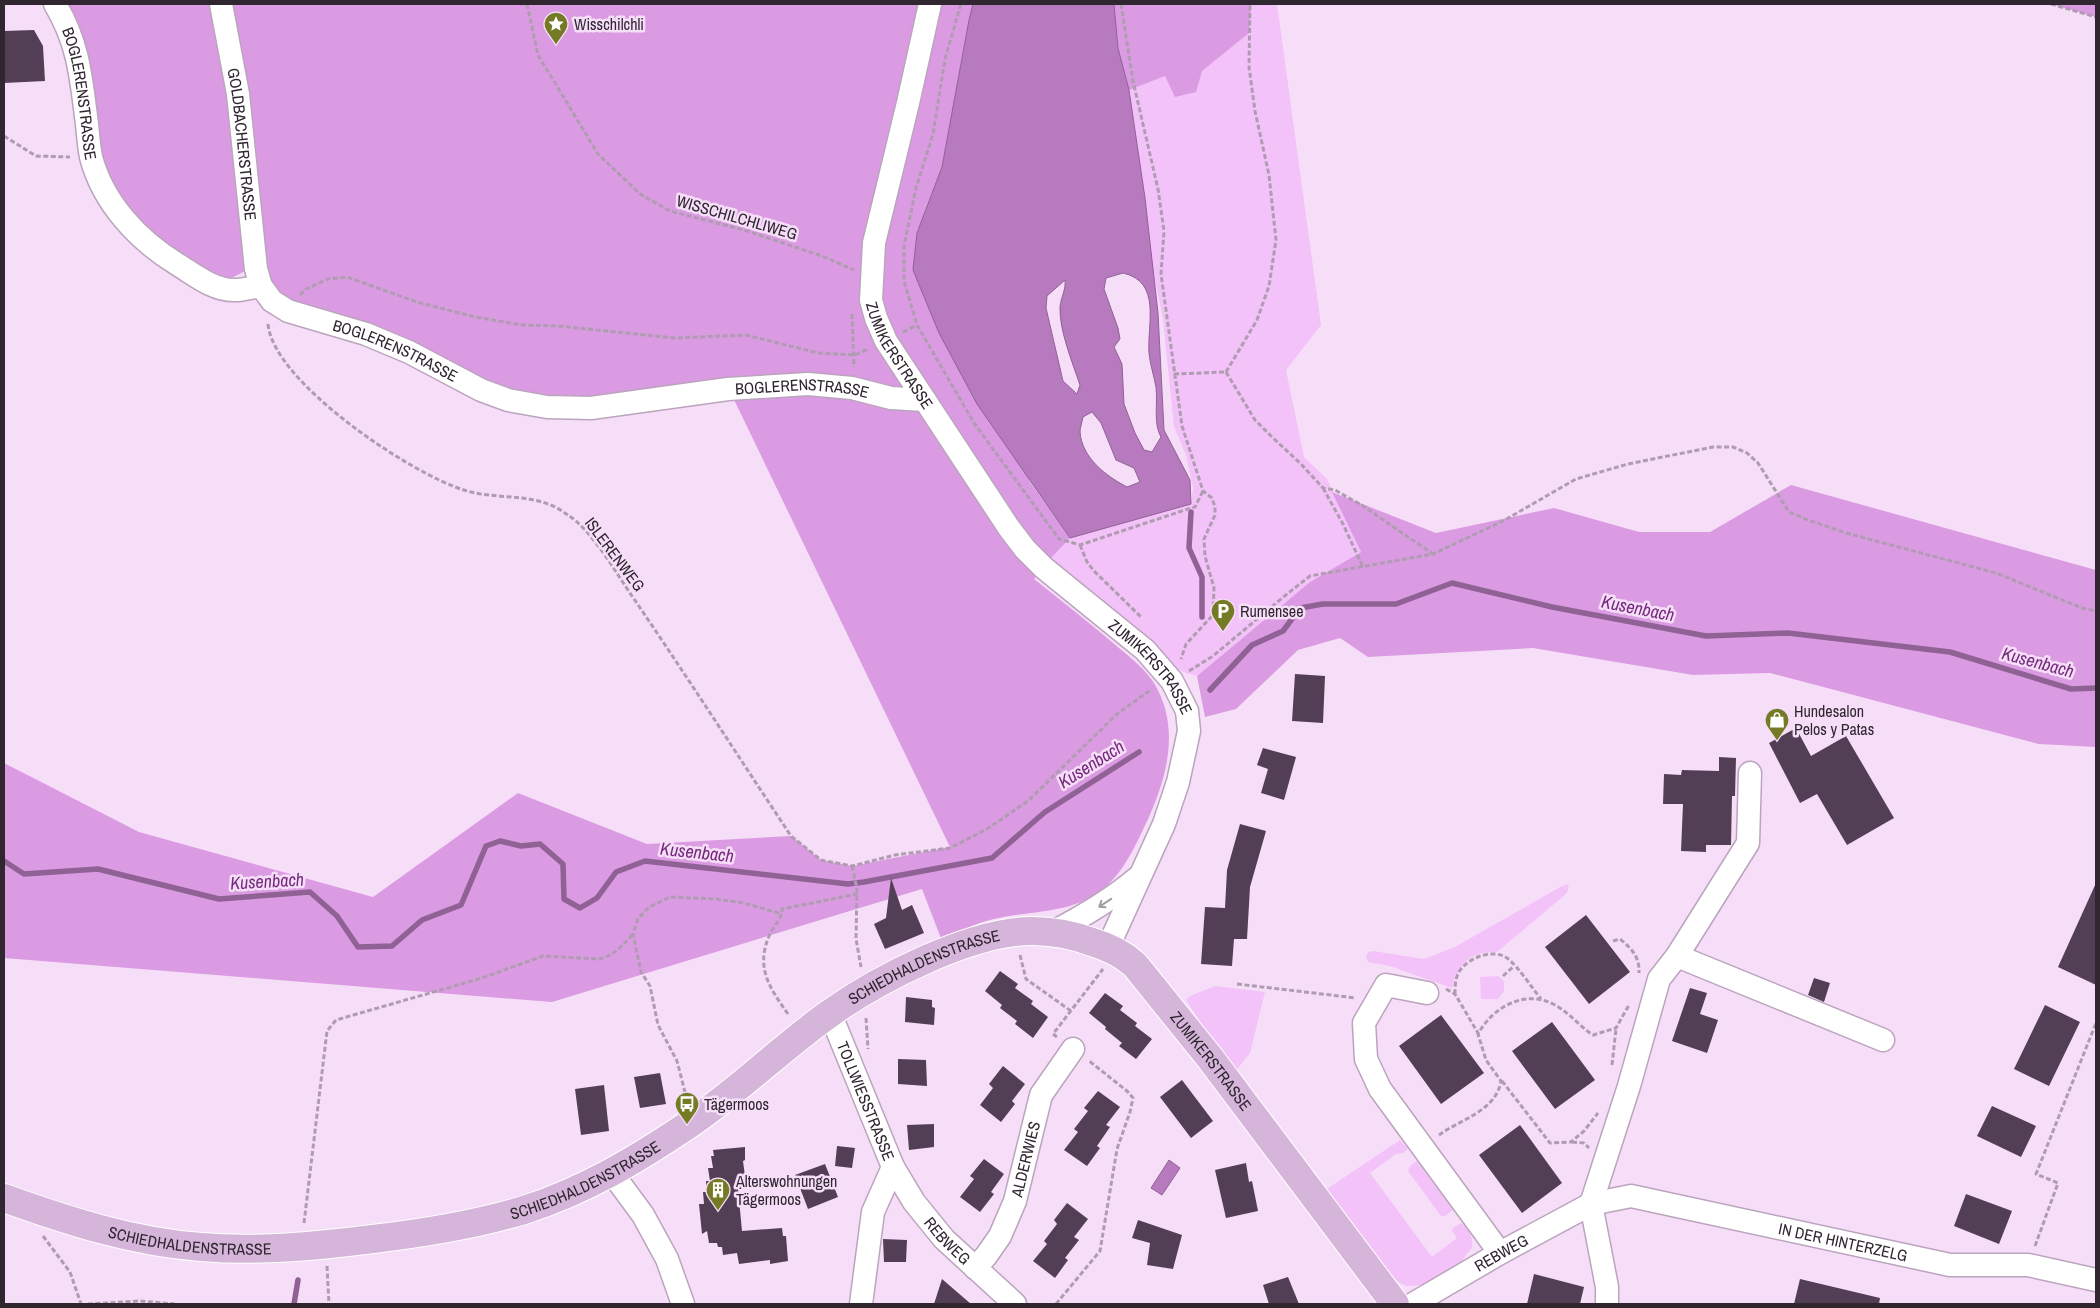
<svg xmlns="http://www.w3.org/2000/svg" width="2100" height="1308" font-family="'Archivo Narrow',sans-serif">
<rect width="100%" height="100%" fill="#f6def8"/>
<path fill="#f3c2f8" d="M1114,4H1277L1321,325L1286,370L1304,457L1327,479L1361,552L1310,582L1197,676L1186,673L1176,668L1123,616L1051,558L1070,538L1191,504L1193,488L1186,455L1174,427L1163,319L1151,262L1145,198L1129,90L1118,48Z
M1569,884L1567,893L1497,952C1469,952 1460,962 1452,988L1390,966L1368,962L1366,957L1368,952L1373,951L1424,959L1455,947L1562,886Z
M1498,976L1504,981V991L1498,999H1481L1480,977Z
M1215,986L1265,992L1250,1053L1234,1073L1186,1000L1190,996Z
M1400,1140L1408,1149L1403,1153L1396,1154L1370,1173L1432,1257L1457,1238L1452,1231L1453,1228L1461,1223C1469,1228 1475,1240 1471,1249C1467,1255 1463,1256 1463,1264L1426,1285L1407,1286L1400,1283L1393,1277L1347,1216L1324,1191Z
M1417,1161L1453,1210L1445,1216H1441L1408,1171L1410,1166Z"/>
<path fill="#db9be2" d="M59,4H973L969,20L942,167L917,233L1030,482L1070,538L1051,558L1034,579C1063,602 1092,625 1119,648C1131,658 1146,670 1154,683C1180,726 1168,774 1149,817C1135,846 1122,879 1093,896C1062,914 1027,911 994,919C976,923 958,932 942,941L922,889L552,1002L4,958V763L139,832L373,897L518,793L647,844L791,836L821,860L852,866L950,847L724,379L593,397L549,399L510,392L295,303L247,270L226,281L207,275L144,232L105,175Z
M1114,4H1251L1249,33L1202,71L1196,92L1175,97L1165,76L1129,90L1118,48Z
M2051,4H2096V17Z
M1791,485L2096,570V747L2039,744L1770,673L1693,675L1533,648L1368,657L1340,638L1298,650L1236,709L1205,717L1197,676L1310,582L1361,552L1332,492L1436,533L1554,508L1639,532H1710Z"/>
<path fill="#b87abf" stroke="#8f6194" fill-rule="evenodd" d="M973,4H1114L1118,48L1129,90L1145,198L1158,313L1164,430L1190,480L1191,504L1070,538L977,404L939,333L913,270L917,233L942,167L969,20ZM1123,273C1162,282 1147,324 1149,353C1150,364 1154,376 1156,387C1158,404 1153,423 1161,437L1152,452L1144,450L1135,433L1124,404L1122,364L1114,347L1120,339L1118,328L1104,289L1106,278ZM1065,280C1066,290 1061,297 1060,307C1059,330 1073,364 1080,385L1077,394L1063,381L1046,308L1047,296ZM1092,412L1101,423L1116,460L1134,468L1140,482L1127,487C1106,476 1082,458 1080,432C1080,428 1082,422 1083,417Z
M1169,1160L1180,1168L1162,1195L1151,1188Z"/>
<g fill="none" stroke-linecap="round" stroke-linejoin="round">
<path stroke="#8f6194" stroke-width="5.5" d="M1191,512L1189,548L1202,577V617
M1210,690L1252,645L1283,631L1300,608L1323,604H1396L1452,583L1552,607L1706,636L1788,633L1950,652L2071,689L2096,688
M4,861L24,874L98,869L219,899L310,892L337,916L358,947L392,946L422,920L461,905L486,846L500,841L521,846L540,844L563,864L564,899L580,908L597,898L616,872L645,861L848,884L864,882L992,858L1045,812L1139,752
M294,1304L298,1280"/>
</g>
<path fill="#533f55" d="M34,30L43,46L45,81L4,83V31Z
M1295,674L1325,676L1323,723L1292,721Z
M1796,728L1811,756L1846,736L1894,818L1847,845L1817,794L1800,803L1769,743Z
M1263,748L1296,757L1284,800L1261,793L1268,769L1257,765Z
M1719,757L1736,758L1735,796H1732L1731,845H1706V852L1681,851L1683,804H1663L1664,774L1681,775L1682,770L1719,771Z
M1240,824L1266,831L1250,887L1247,939H1234L1232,966L1201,964L1205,907L1225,908L1227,870Z
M891,878L902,910L912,905L924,933L885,949L874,924L886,918Z
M2096,883V985L2058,967Z
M1586,915L1630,972L1589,1004L1545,947Z
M1000,971L1018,984L1015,988L1033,1001L1031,1004L1048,1017L1033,1038L1015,1024L1017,1021L1000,1008L1002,1005L985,991Z
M1814,978L1830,983L1824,1002L1808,995Z
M1690,988L1707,993L1700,1014L1718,1020L1707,1053L1672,1041Z
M1105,993L1123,1006L1120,1010L1137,1023L1135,1026L1152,1039L1136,1059L1119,1046L1122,1043L1105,1029L1106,1027L1089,1013Z
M906,997L932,1000V1007L935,1008L934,1025L905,1022Z
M2045,1005L2080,1022L2049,1086L2014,1069Z
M1441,1015L1484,1073L1441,1104L1399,1046Z
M1552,1022L1595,1080L1555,1109L1512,1051Z
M898,1059L926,1060L927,1086L898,1084Z
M1003,1066L1025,1084L1012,1101L1015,1104L1001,1122L980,1105L993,1088L989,1084Z
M660,1073L666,1104L640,1108L634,1077Z
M1182,1080L1213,1121L1191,1138L1160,1097Z
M604,1085L609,1131L581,1135L575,1089Z
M1098,1091L1120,1107L1106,1125L1110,1127L1097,1146L1100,1148L1087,1166L1064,1150L1078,1132L1074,1129L1088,1111L1084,1108Z
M1992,1106L2036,1126L2021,1157L1977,1136Z
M934,1124V1147L909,1150L907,1125Z
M1520,1125L1562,1183L1522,1213L1479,1155Z
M837,1146L855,1148L852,1168L835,1166Z
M745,1147V1160L743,1161L745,1176L740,1177L742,1189H738L742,1231L782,1228L783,1236H786L788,1261L770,1264V1260L739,1264L737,1253L723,1255L722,1247H718L717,1243H709L707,1231L702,1234L699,1204H704L703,1192H707L706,1181H710L708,1168H713L711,1156H714L713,1150Z
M984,1159L1004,1174L991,1192L994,1194L980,1212L960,1197L974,1179L970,1176Z
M1246,1163L1249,1182L1252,1181L1258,1211L1226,1218L1215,1170Z
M825,1164L838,1197L808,1209L795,1175Z
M1966,1194L2012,1211L1999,1244L1954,1226Z
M1067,1203L1088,1219L1074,1237L1079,1240L1065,1258L1068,1260L1055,1278L1033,1261L1047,1244L1044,1241L1057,1224L1054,1220Z
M1138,1220L1182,1235L1173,1269L1147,1265L1150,1243L1132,1238Z
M883,1239L907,1240L906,1262H884Z
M1534,1274L1584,1287L1580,1304H1527Z
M1288,1277L1299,1304H1269L1263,1285Z
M942,1279L971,1304H934Z
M1800,1279L1880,1298L1879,1304H1794Z"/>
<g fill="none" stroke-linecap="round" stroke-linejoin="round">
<defs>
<g id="minor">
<path id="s1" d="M55,4C79,44 81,78 87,124C88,135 89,147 91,157C103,203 138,240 177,264C195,275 214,291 235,290C244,290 253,287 261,286L272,301L288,311L366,334L409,352L481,390L508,400L547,407L591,408L728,389L808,384L852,388L891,398L925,400"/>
<path id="s2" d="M221,4L238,94L256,269L261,286"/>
<path id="s3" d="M930,4L908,103L874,243L871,300L876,318L886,341L1009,528L1025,549L1044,568L1145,650L1172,681L1187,711L1189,731L1178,782L1164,824L1108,947"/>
<path d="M1051,933C1082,917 1110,901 1137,878"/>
<path d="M1677,956L1883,1040"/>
<path d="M1427,993L1386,985L1364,1023L1366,1059L1380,1089L1500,1253"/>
<path id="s4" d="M830,1013L893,1167L873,1212L861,1304"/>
<path id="s5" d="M893,1167L914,1202L944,1239L1015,1304"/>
<path d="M612,1173L643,1215L667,1259L683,1304"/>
<path id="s6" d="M975,1268L986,1256L1000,1236L1015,1201L1041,1095L1073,1049"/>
<path id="s7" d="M1413,1304L1500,1253L1591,1204L1631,1196L1950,1265H2028L2096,1280"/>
<path d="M1607,1304V1287L1591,1204L1629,1086L1659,979L1677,956L1748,843L1750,773"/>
</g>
<g id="major">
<path id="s8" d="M4,1198C68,1221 133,1242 201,1247C259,1252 316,1246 373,1239C424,1233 475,1225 524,1210C584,1191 636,1160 688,1125C737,1092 780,1049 829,1014C878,979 971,931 1032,931C1053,931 1073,935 1092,942C1109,947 1122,953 1135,965L1210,1058L1395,1304"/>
</g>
</defs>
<use href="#minor" stroke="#bba4bd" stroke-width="25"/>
<use href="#major" stroke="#fff" stroke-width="30"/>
<path stroke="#af9cb1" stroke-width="3" stroke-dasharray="5 2.5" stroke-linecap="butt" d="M527,4L538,55L598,154L640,194L670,211L744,230L822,256L854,270
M961,4L945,59L933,134L916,188L904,246V281L917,325L974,423L1059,539L1080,545L1191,508L1195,507L1203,491
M1121,4L1133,81L1158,189L1164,231L1161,274L1182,426L1203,491L1212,498L1215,507V515L1204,539L1205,556L1214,588L1213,615L1186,644L1181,659
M2051,4L2096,17
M4,136L36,156L70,157
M300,295L306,289L328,279L347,277L417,302L475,317L522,325L558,326L675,338L746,335L818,353L855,355L868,349
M852,314L854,367
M268,324C273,382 411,474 464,490C491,499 522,494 548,504C555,506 562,511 568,515C592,530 616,573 632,596C686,675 738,756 791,836L821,860L852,866L895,855L950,848L987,829L1028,801L1117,714L1152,689
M903,332L917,325
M1226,372L1257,320L1269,286L1276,240L1269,175L1255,111L1249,67L1250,4
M1226,372L1255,420L1272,437L1301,464L1323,488L1335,490L1363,506L1433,554
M1174,374L1226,372
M1323,488L1343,524L1363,567
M1080,545L1087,562L1094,571L1142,618
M1189,671L1213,656L1287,594L1310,576L1433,554L1503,521L1576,479L1628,464L1713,447H1733L1747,453L1758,463L1789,512L1811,521L1846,533L1996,573L2082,608L2096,611
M852,866L857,889L856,939L861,967
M1613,941L1620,939C1631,948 1640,957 1639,973
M1020,955L1026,979L1071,1011
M1503,976L1514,966
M1237,984L1356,998
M1446,989L1455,994L1478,1033
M1455,994C1455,987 1455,979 1459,972C1467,958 1493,948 1507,958C1518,966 1532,988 1541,999
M788,1014C769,987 755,967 770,934C774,926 782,918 782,909L857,894
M866,1018L868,1049
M1057,1037L1053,1034L1103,969
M1612,1065L1616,1029
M1502,1081L1550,1143L1571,1142L1584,1131L1598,1113
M687,1100L677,1061L658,1025L650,986L641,972L633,934L638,919L649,907L670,897L717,899L744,903L782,914
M1439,1135C1461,1119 1496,1111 1501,1081L1486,1060L1478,1034C1492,1008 1524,989 1553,1004C1569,1012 1579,1026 1593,1035L1616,1028L1629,1005
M1572,1142L1584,1143L1589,1148
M304,1223L327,1031L336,1020L482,978L543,956L599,959C615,955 622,946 633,934
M43,1236L70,1272L81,1304
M2035,1246L2058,1183L2036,1174L2096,1023
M327,1266L329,1304
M88,1304L140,1301L175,1304
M1056,1304L1100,1251L1117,1149L1130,1112L1133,1098L1127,1091L1088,1060"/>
<use href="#minor" stroke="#fff" stroke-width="22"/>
<use href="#major" stroke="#d5b5d9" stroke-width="28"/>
</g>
<defs><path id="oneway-shaft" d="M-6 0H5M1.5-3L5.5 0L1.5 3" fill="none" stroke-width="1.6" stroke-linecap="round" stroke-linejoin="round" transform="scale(1.25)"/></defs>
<use stroke="#a19da2" href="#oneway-shaft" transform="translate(1105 903) rotate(147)"/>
<defs>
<symbol id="sight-pin" viewBox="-11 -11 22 30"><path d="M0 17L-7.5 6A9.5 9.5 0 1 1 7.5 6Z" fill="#757b25" stroke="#f6def8"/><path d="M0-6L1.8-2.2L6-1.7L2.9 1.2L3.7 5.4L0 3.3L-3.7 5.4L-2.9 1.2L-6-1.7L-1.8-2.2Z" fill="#fff"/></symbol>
<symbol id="parking-pin" viewBox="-11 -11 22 30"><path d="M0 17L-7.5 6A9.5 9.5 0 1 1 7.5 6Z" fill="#757b25" stroke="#f6def8"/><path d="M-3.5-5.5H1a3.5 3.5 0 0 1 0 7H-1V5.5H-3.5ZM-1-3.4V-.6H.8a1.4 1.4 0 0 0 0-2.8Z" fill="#fff"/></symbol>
<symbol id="shop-pin" viewBox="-11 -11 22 30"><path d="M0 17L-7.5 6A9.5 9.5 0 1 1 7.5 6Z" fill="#757b25" stroke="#f6def8"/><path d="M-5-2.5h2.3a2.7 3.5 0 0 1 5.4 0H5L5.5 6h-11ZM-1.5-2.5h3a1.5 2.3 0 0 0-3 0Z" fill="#fff"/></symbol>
<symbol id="bus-pin" viewBox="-11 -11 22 30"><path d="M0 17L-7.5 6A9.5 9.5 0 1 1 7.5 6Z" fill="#757b25" stroke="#f6def8"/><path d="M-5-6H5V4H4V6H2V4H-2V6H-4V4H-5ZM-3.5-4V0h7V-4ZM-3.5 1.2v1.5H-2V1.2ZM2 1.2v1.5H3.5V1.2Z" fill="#fff"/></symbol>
<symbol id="building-pin" viewBox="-11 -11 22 30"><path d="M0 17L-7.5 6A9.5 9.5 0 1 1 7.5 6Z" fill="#757b25" stroke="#f6def8"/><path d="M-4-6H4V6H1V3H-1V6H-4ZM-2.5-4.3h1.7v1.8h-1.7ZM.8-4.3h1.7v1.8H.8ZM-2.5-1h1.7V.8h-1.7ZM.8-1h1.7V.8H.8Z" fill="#fff"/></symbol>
</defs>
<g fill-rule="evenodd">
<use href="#sight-pin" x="542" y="10" width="28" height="38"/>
<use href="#parking-pin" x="1209" y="597" width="28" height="38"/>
<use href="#shop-pin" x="1763" y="706" width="28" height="38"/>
<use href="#bus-pin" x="673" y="1090" width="28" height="38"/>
<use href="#building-pin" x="704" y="1176" width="28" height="38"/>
</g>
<g text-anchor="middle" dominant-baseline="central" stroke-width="5" stroke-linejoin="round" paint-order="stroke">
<g font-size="16" fill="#2f2630" stroke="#f6def8" text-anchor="start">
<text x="574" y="24">Wisschilchli</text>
<text x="1240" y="611">Rumensee</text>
<text x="1794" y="711">Hundesalon<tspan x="1794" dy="18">Pelos y Patas</tspan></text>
<text x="704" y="1104">Tägermoos</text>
<text x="736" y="1181">Alterswohnungen<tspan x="736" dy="18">Tägermoos</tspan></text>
</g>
<g font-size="16" fill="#2f2630" stroke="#f6def8">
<text stroke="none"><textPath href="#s1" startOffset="94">BOGLERENSTRASSE</textPath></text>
<text stroke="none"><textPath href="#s2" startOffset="142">GOLDBACHERSTRASSE</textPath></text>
<text transform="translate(737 217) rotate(16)">WISSCHILCHLIWEG</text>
<text stroke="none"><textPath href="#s1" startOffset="542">BOGLERENSTRASSE</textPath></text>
<text stroke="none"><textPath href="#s3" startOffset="365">ZUMIKERSTRASSE</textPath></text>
<text stroke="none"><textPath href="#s1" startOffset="962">BOGLERENSTRASSE</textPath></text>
<text transform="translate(615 554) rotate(53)">ISLERENWEG</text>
<text stroke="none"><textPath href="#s3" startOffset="770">ZUMIKERSTRASSE</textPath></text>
<text stroke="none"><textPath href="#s8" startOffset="1002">SCHIEDHALDENSTRASSE</textPath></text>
<text stroke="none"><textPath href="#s8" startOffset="1350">ZUMIKERSTRASSE</textPath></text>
<text stroke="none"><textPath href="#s4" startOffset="95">TOLLWIESSTRASSE</textPath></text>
<text stroke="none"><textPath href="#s6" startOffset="122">ALDERWIES</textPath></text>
<text stroke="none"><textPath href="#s8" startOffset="598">SCHIEDHALDENSTRASSE</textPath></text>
<text stroke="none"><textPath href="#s8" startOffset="192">SCHIEDHALDENSTRASSE</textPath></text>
<text stroke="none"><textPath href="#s5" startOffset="92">REBWEG</textPath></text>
<text stroke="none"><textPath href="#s7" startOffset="462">IN DER HINTERZELG</textPath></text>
<text stroke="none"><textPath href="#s7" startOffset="102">REBWEG</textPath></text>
</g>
<g font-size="18" font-style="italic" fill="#74297d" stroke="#f6def8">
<text transform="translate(1638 608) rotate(11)">Kusenbach</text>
<text transform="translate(2038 662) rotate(15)">Kusenbach</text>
<text transform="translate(1091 764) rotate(-32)">Kusenbach</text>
<text transform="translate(697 852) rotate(6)">Kusenbach</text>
<text transform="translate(267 881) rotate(-3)">Kusenbach</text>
</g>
</g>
<rect width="2100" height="1308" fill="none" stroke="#2f2630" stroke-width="10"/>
</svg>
